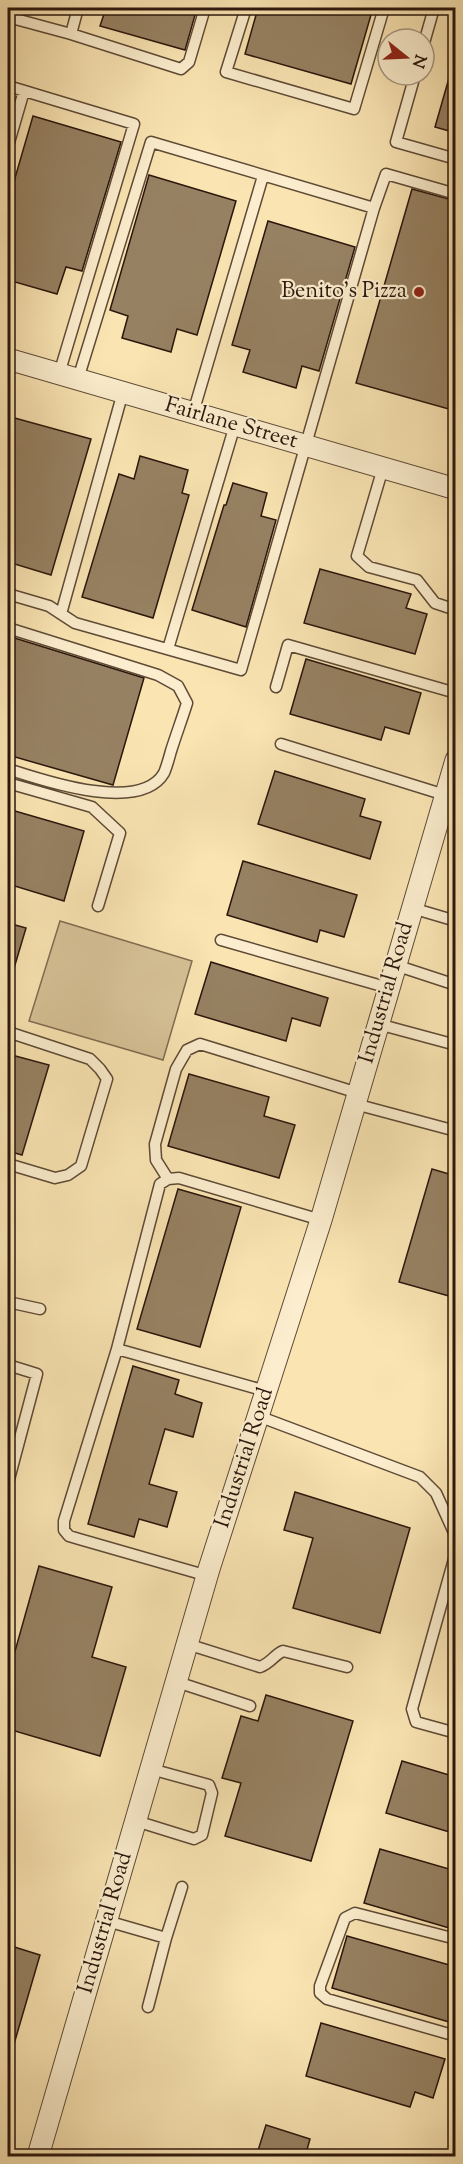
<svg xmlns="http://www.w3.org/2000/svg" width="463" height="2164" font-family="'Sorts Mill Goudy',serif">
<rect width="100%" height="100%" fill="#f9e4b2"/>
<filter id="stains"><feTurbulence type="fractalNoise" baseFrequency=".00333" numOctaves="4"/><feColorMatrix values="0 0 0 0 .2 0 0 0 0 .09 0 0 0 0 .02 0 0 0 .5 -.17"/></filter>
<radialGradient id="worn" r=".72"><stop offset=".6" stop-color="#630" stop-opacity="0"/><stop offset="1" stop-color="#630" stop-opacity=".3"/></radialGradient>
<path fill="#d6c196" stroke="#806c51" stroke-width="1.5" d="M60,921L192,961L163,1060L29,1021Z"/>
<path fill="#968162" stroke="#2b160c" stroke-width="1.5" d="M106,8H197L185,50L100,26Z
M258,8H373L351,84L245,54Z
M451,71H456V133L435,127Z
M33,116L121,142L82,271L66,267L57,294L8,280V202Z
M149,175L236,201L197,335L177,329L171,352L122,338L128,316L110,310Z
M412,189L456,201V411L356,383Z
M268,221L355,247L319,371L302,366L296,388L243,372L250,350L232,345Z
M11,417L91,439L51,575L8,562V428Z
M140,456L188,470L182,493L189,495L153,618L82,597L119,474L134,479Z
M233,483L267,493L261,516L276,520L246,627L192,610L224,505H226Z
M320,569L411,594L406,608L427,614L415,654L304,623Z
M8,636L144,678L113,785L8,755Z
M306,659L421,693L409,734L385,727L381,740L290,714Z
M275,771L365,799L360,816L381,822L370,859L258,824Z
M8,809L84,831L64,901L8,884Z
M243,861L357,895L344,937L320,930L317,942L227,915Z
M8,923L26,928L12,975H8Z
M211,962L328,998L320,1026L292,1018L286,1041L195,1014Z
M8,1054L49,1065L22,1155L8,1151Z
M189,1074L269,1097L264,1116L295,1125L279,1178L168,1146Z
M432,1169L456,1176V1298L399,1282Z
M178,1189L241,1207L200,1347L137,1329Z
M133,1366L179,1380L175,1394L202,1403L193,1437L165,1429L149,1484L177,1492L167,1527L139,1519L134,1537L88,1524Z
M295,1492L410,1528L380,1633L293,1608L313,1538L284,1530Z
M39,1566L112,1587L92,1657L126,1667L100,1756L8,1729V1676Z
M266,1695L353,1721L311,1861L225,1836L241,1783L222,1778L241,1716L258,1721Z
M402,1761L456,1777V1834L386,1813Z
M380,1849L456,1871V1930L364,1903Z
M347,1936L453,1966L449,1980L456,1982V2024L332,1988Z
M8,1945L40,1955L12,2051H8Z
M321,2023L445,2059L433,2098L415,2092L410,2107L306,2076Z
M266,2125L310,2139L305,2157H256Z"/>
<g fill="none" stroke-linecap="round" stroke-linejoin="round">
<defs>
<path id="service" d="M78,8L71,34L181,69L189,62L205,8
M246,8L226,72L354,109L384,8
M8,17L71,34
M424,43L434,8
M415,75L396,142L456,159
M8,86L134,124L59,374
M8,146L24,91
M374,208L386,174L456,194
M193,413L263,176
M383,468L357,556L369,567L417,580L435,603L456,610
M8,594L49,606L75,623L241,670L374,208L151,142L78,379
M61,614L123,392
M8,628L158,675L178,686L187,703C182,719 176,735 171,751C169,758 167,766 164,773C140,814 42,780 8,769
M168,649L235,425
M276,687L288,645L456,693
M281,744L445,795
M8,783L92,807L120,833L98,906
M412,908L456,921
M221,940L389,988
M395,965L456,985
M378,1024L456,1045
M8,1032L90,1059L100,1069L107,1079L81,1166L68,1175L55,1178L8,1164
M355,1104L456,1131
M168,1179L156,1160L155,1144L176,1069L187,1050L200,1044L358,1093
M8,1302L40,1309
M117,1349L160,1184L168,1179L179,1178L321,1220
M8,1365L37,1374L8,1483
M258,1416L420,1477L436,1493L456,1537
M456,1552L412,1709L416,1722L456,1733
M208,1576L79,1539L69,1536L64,1530V1521L117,1349L266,1391
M187,1644L260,1667C271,1663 274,1655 283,1651L347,1667
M177,1682L250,1706
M136,1821L194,1839L202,1835L212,1793L209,1785L151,1769
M107,1921L166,1938L148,2007
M166,1938L182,1887
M456,1939L355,1913L345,1918L320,1986V1993L327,1999L456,2036"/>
<path id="minor" d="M8,359L456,489
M38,2156L209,1569L321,1220L456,760"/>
</defs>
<use href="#service" stroke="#5e4a36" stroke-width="13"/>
<use href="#minor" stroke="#5e4a36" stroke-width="23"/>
<use href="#service" stroke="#fbedcd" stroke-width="10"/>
<use href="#minor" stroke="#fbedcd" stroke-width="21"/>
</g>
<circle fill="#8f2418" stroke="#fbedcd" stroke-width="2" cx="419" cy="292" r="6"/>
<g text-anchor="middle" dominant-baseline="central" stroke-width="4.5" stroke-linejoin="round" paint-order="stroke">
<g font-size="22" fill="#2b160c" stroke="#fbedcd" text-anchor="end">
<text x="407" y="292">Benito's Pizza</text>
</g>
<g font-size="22" fill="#2b160c" stroke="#fbedcd">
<text transform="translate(231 424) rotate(16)">Fairlane Street</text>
<text transform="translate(387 993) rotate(-74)">Industrial Road</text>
<text transform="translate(245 1458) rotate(-72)">Industrial Road</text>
<text transform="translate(106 1923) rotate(-74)">Industrial Road</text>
</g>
</g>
<rect width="463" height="2164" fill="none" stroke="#f9e4b2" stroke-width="30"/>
<rect x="9" y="9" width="445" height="2146" fill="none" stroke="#2b160c" stroke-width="3"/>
<rect x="15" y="15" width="433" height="2134" fill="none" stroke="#2b160c" stroke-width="1.5"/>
<g transform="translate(406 57) rotate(108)"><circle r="28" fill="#fbedcd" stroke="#a89780" stroke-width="1.5"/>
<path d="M0-4.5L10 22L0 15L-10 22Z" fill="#8f2418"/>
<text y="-9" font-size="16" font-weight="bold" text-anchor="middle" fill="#2b160c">N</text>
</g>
<rect width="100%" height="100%" filter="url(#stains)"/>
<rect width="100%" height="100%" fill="url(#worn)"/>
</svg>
